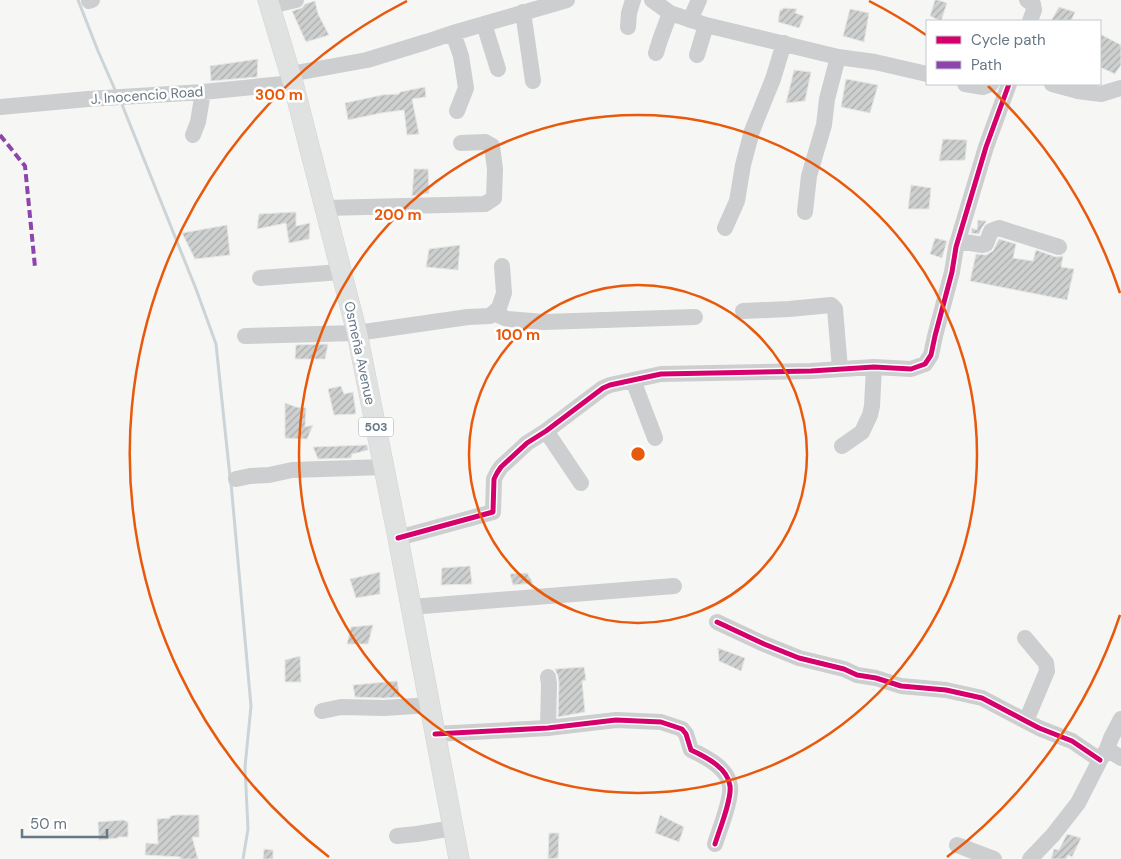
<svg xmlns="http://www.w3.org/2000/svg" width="1121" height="859" font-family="'DM Sans',sans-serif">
<defs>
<pattern id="building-hatch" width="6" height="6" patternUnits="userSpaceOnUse" patternTransform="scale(1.25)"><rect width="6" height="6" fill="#ced0d0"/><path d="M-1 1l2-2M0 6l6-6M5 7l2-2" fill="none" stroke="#abaeae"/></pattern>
</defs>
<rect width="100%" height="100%" fill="#f6f6f5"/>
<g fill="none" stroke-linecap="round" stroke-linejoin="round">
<path stroke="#ccd4d7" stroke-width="3" d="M78,0L98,51L116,92
M121,102L196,289L216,344L230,477
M231,483L251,706L245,767L248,829L243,859"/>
</g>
<path fill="url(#building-hatch)" stroke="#e6e6e5" d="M935,0H938L947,3L941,21L930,16Z
M315,1L318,14L329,35L306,42L292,11L302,8L305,4Z
M1059,7L1075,12L1071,21H1051Z
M783,8L797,9L795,13L804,16L799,28L778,22L780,10H782Z
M850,9L869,13L864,42L843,36Z
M1100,34L1121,45V65L1115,74L1100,67Z
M258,59L257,77L211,81L210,66Z
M794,70L811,72L805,101L786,103Z
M846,79L878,85L870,113L841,107Z
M425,87L426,97L412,99L419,134L407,135L404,110L381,113L348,120L345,103L382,95L399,94L400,92Z
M943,139L967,140L965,160L939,161Z
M414,169H428L429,193L412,196Z
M911,185L931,188L929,209H908Z
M296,212V226L310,223L309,239L289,243L286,223L257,229L259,214Z
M978,220L986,221V222L982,227L979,234L971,233L972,228L977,230Z
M227,225L230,255L195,259L182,233Z
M935,238L947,241L942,258L930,254Z
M999,239L1016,244L1013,258L1033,261L1036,250L1056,257L1063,256L1061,267L1074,269L1067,300L970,281L976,254L986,255L993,251Z
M460,245L458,270L426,267L429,249Z
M328,344L325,359H295L296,345Z
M341,386L344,394L353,392L356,414L334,415L328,389Z
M285,403L296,407L306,408L305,427L313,425L307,439L285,438Z
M367,445L368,450L352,454L351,458L318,459L313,447Z
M470,566L472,584L441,585L442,568Z
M380,572V594L356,598L350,579Z
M527,573L533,583L513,585L510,574Z
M373,625L368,644H347L351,627Z
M718,648L745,658L741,671L719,661Z
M300,656L301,682H285V660Z
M584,667L586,680L582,681L585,712L558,717L559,684L558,676L555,669Z
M397,681L400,697L384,698L355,697L353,685Z
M176,815H199V837H192L198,859H180L181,857L145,855L146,843L158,844L157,819L170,818V816Z
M660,815L684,827L679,842L655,833Z
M123,820L128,822V837H118V838L99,840L98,822Z
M549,833H559L558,858L548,859Z
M1067,834L1081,838L1072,857L1068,855L1066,859H1051L1054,849L1059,850Z
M264,849L273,850V859H263Z"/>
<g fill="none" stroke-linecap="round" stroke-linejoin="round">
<defs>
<path id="major" d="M268,0L293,83L357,333L398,538L459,859"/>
</defs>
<use href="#major" stroke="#d2d3d3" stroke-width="21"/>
<path stroke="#cccecf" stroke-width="16" d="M652,0L670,13L706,25L838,57L875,62L927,74
M1027,0L1033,4L1034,10L1030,21
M89,1L92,0
M270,6L296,0
M523,12L533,81
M690,20L699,0
M484,24L498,69
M628,27L629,13L633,0
M453,33L461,56L466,88L457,111
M656,53L660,40L670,13
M697,55L706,25
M290,74L367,60L426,42L453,33L567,0
M965,84L983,87L991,84
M1052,84L1078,91L1101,94L1121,88
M0,107L88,99L203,92L293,83
M193,135L198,122L203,92
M325,208L485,204L494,198L495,169L492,146L485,142L461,143
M805,212L809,176L824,125L827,99L838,57
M725,228L737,201L743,165L752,131L773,79L784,43
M958,241L983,245L986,244L991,231L999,228L1059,247
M260,278L341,272
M743,311L789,309L831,305L835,309L840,369
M493,313L507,319L544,322L695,317
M245,336L357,333L468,317L490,316L499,308L504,293L502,266
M633,380L655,438
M546,431L581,483
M842,446L862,432L870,415L872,406L874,367
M236,479L250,476L269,475L292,470L384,467
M398,538L493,512L494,479L497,473L501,467L527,443L546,431L603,388L610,385L661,374L811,371L874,367L911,369L925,364L931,355L935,336L952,272L956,247L986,147L1009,84
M411,607L674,586
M717,622L764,644L799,658L844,669L857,675L876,678L901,686L946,690L982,698L1039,728L1072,741L1100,760
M1025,638L1046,663L1047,671L1026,721
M322,711L341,707L384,708L430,705
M548,728L549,684L548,677
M435,734L548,728L616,720L661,722L682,729L686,734L691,750C706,757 728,768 730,786C732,799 719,831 715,844
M1107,749L1121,758
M397,836L417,834L453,828
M957,845L994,859
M1030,859L1053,835L1078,803L1100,760L1107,749L1111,738L1121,719"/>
<use href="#major" stroke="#e0e1e1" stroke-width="20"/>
<path stroke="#8e44ad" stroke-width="4" stroke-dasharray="8 4" stroke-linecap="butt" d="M0,135L25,166L35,267"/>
<defs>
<path id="cycleway" d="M398,538L493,512L494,479L497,473L501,467L527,443L546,431L603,388L610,385L661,374L811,371L874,367L911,369L925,364L931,355L935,336L952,272L956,247L986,147L1009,84
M717,622L764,644L799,658L844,669L857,675L876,678L901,686L946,690L982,698L1039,728L1072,741L1100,760
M435,734L548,728L616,720L661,722L682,729L686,734L691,750C706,757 728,768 730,786C732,799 719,831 715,844"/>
</defs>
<use href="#cycleway" stroke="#fff" stroke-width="8"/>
<use href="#cycleway" stroke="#d6006c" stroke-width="5"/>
</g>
<g fill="none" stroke="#e8590c" stroke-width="2.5">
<circle cx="638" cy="454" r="169"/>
<circle cx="638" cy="454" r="339"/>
<path d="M1120 615A508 508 0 0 1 947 857M329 857A508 508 0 0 1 407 1M869 1A508 508 0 0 1 926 35M988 86A508 508 0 0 1 1120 293"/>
</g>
<g text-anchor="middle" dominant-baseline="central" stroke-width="5" stroke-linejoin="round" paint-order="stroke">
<rect fill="#fff" stroke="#94a0aa" stroke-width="1" x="358.5" y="417.5" width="35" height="19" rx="4"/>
<g font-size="12" font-weight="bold" fill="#667785">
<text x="376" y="427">503</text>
</g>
<g font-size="14" fill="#667785" stroke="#fff">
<text transform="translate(147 95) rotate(-4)">J. Inocencio Road</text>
<text transform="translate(360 353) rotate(78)">Osmeña Avenue</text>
</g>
</g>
<circle cx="638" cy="454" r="8" fill="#e8590c" stroke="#fff" stroke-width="2.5"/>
<g font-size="15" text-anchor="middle" font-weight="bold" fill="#e8590c" stroke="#fff" stroke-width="5" stroke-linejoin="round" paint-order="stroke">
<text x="279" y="100">300 m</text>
<text x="398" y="220">200 m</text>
<text x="518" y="340">100 m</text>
</g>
<rect x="926" y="20" width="175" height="65" fill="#ffffff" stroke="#c2c9ce"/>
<rect x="936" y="36" width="25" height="8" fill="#d6006c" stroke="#c2c9ce"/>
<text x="971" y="45" font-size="15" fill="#667785">Cycle path</text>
<rect x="936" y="61" width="25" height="8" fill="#8e44ad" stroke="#c2c9ce"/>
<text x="971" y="70" font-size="15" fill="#667785">Path</text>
<path d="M22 829v8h85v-8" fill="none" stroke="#667785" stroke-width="2.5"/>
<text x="30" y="829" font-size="15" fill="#667785" stroke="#ffffff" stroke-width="4" paint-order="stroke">50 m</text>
</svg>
